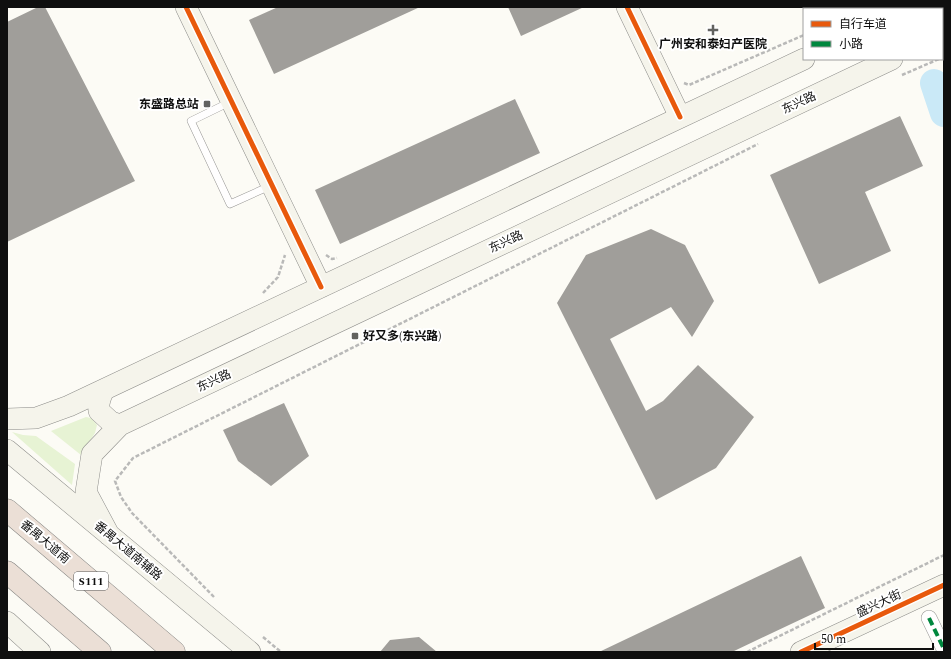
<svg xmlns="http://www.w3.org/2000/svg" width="951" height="659" font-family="Spectral,'Noto Sans SC',serif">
<rect width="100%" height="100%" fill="#fcfbf5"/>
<path fill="#e7f3d4" d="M86,417L91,418L97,425L95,433L81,455L51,431Z
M12,432L23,435L36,436L75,464L72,485Z"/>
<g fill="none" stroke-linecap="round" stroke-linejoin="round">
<path stroke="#cae9f7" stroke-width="28" d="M934,83L944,113"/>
</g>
<path fill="#a09e9a" d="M38,7H45L135,181L7,242V22Z
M278,7H420L274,74L249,20Z
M508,7H584L521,36Z
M515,99L540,153L340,244L315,190Z
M900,116L923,166L865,192L891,251L819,284L770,175Z
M651,229L685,245L714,301L692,337L671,307L610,339L646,411L663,401L698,365L754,417L716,468L656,500L557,303L586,255Z
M284,403L309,456L271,486L238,461L223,430Z
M801,556L825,608L732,652H599Z
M419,637L437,652H380L390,640Z"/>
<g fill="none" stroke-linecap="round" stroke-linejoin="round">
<defs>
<path id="lane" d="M230,102L191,121L230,204L270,186"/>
<path id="street" d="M929,618L944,649"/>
<path id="secondary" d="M186,7L321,287
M627,7L680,117
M910,9L915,7
M942,36L944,35
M104,390C100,397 98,403 99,411L111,422L120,425
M7,419L36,418L69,406L804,59
M7,450L250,652
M109,535L86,492L92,454L120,425L892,59
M7,622L40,652
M801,652L944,585"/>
<path id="highway" d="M7,510L174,652
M7,572L100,652"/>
</defs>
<use href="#lane" stroke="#969593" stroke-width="8"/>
<use href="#street" stroke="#969593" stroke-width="16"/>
<use href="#secondary" stroke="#8c8c89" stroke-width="22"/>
<use href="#highway" stroke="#838380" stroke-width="23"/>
<path stroke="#b9b9b8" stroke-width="2.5" stroke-dasharray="4 2" stroke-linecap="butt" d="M864,9L869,7
M942,58L944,57
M902,75L939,59
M684,83L689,85L804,35
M326,255L332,259L337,258
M263,293L278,277L285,255
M214,597L132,513L121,497L115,481L133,458L758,144
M263,637L281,652
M747,652L944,555"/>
<use href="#lane" stroke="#fffefe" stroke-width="7"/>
<use href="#street" stroke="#fffefe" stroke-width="15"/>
<use href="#secondary" stroke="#f5f4eb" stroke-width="21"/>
<use href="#highway" stroke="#ebdfd6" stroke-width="22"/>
<path stroke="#00873e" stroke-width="4" stroke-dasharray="8 4" stroke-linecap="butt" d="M929,618L944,649"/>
<defs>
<path id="cycleway" d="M186,7L321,287
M627,7L680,117
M801,652L944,585"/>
</defs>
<use href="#cycleway" stroke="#fff" stroke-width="8"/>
<use href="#cycleway" stroke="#e8590c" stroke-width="5"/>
</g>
<g fill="#626260" stroke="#fff" stroke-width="1.5">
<path d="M711 24h4v4h4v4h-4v4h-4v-4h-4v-4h4z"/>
<rect x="203" y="100" width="8" height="8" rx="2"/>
<rect x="351" y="332" width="8" height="8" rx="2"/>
</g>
<g text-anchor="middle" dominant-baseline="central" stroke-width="4" stroke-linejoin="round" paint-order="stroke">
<rect fill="#fff" stroke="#575757" stroke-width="1" x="74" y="572" width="34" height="18" rx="3"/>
<g font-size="11" font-weight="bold" fill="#0f0f0f">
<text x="91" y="581">S111</text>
</g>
<g font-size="12" font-weight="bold" fill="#0f0f0f" stroke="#fff">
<text x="713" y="44">广州安和泰妇产医院</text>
<text x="199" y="104" text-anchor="end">东盛路总站</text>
<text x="363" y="336" text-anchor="start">好又多(东兴路)</text>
</g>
<g font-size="12" fill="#0f0f0f" stroke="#fff">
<text transform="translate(799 103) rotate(-25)">东兴路</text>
<text transform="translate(506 242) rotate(-25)">东兴路</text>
<text transform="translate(214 381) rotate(-25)">东兴路</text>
<text transform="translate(45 542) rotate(40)">番禺大道南</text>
<text transform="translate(128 551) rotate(40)">番禺大道南辅路</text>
<text transform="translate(879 604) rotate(-25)">盛兴大街</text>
</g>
</g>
<rect width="951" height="659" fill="none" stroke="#0f0f0f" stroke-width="16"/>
<rect x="803" y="8" width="140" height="52" fill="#ffffff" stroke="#9f9f9f"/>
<rect x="811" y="21" width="20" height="6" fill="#e8590c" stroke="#9f9f9f"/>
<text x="839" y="28" font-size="12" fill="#0f0f0f">自行车道</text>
<rect x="811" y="41" width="20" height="6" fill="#00873e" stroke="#9f9f9f"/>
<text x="839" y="48" font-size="12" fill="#0f0f0f">小路</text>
<path d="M815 643v6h118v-6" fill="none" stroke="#0f0f0f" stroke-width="2"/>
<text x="821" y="643" font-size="12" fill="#0f0f0f" stroke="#ffffff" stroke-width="3" paint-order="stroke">50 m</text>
</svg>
